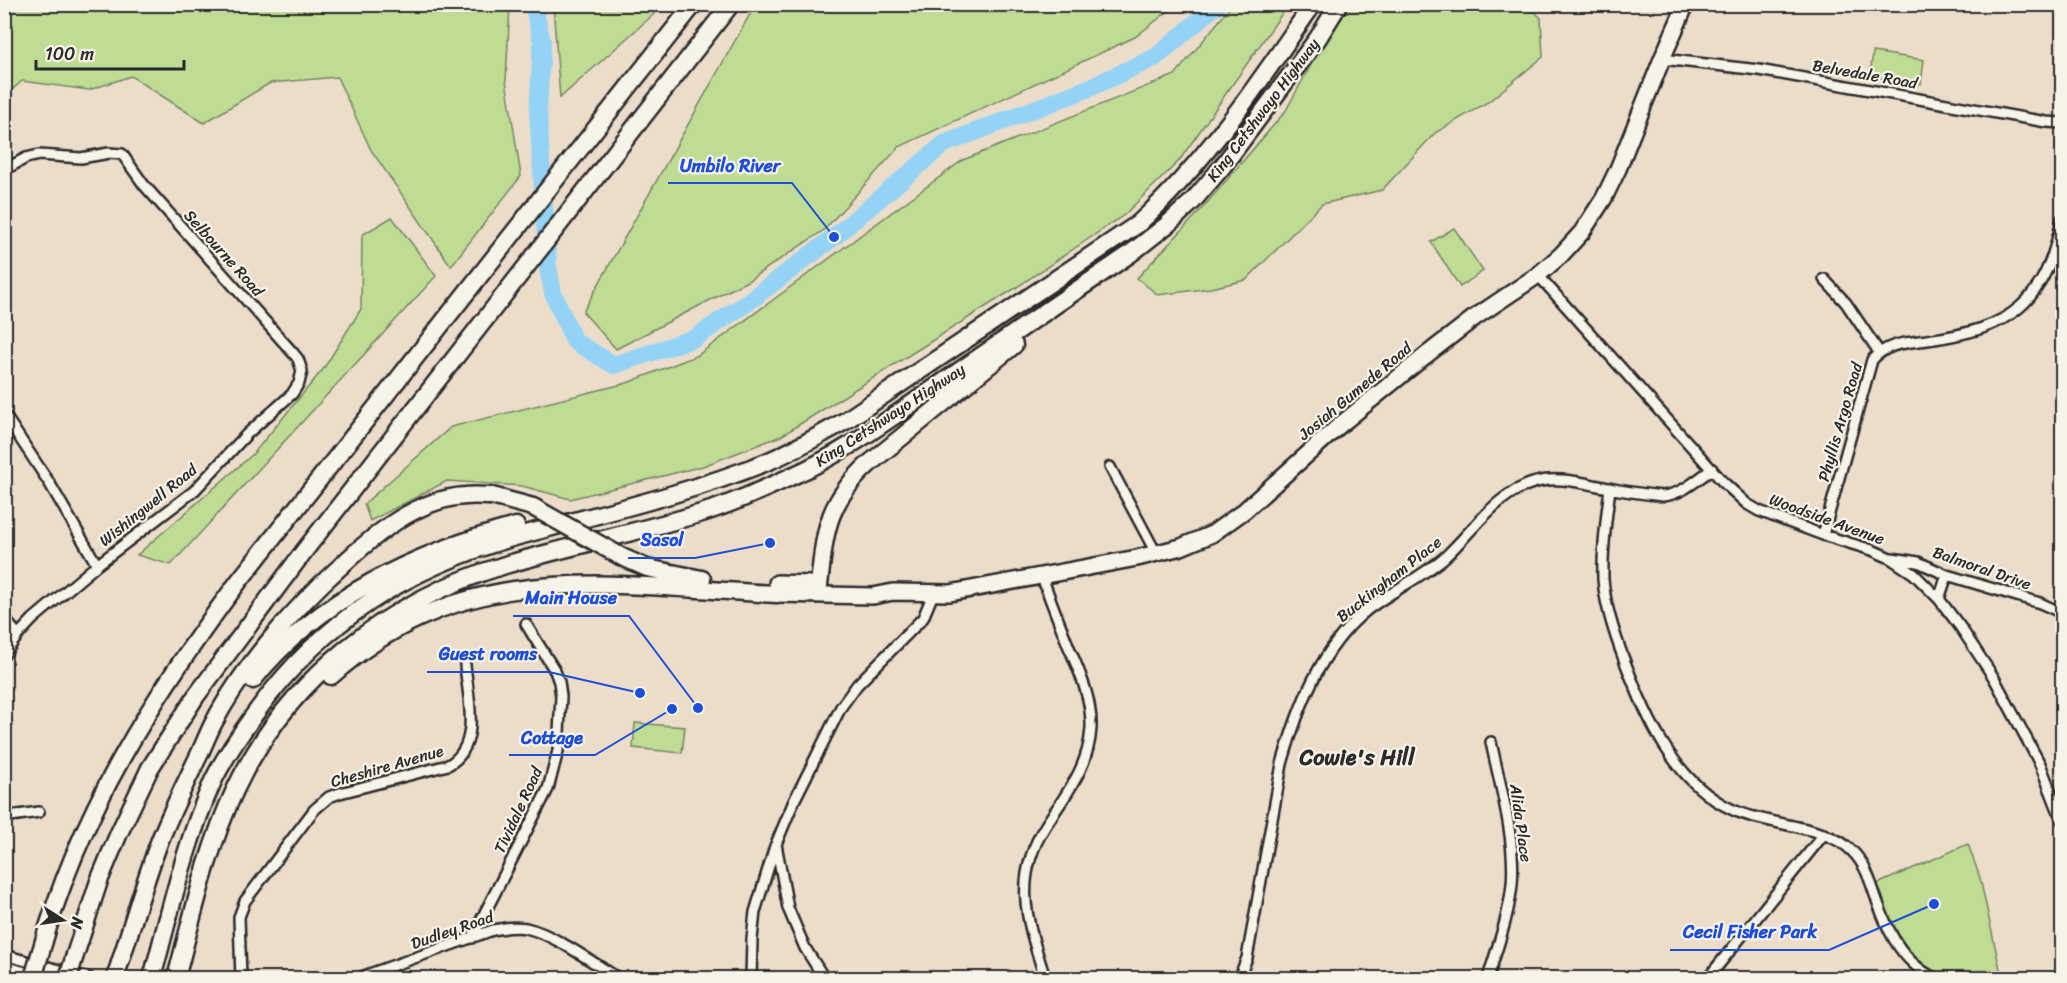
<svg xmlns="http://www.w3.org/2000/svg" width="2067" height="983" font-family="Sriracha,sans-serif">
<rect width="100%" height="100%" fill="#ecddcb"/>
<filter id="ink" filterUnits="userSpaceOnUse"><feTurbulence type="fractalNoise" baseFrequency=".0167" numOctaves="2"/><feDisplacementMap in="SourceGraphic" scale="12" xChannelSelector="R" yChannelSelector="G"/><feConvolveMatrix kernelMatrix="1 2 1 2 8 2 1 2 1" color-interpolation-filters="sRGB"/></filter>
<g filter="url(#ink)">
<path fill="#bedc94" stroke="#748460" stroke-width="1.5" d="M5,4L510,5L506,80L521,176L451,266L371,150L337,77L270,83L204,123L131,76L89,90L22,81L5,96Z
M553,4H664V5L560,98Z
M755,5V4L1176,5L1135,37L899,147L824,230L749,280L616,349L583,312Z
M1232,5H1288L1179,161L1124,215L1014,289L781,436L703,466L570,499L522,486L447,481L370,521L364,504L451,427L627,383L698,355L963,160L1175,75Z
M1344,5H1528L1541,18L1543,57L1488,102L1435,133L1382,190L1322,204L1246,280L1211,288L1158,295L1137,278L1200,211L1285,112Z
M1873,52L1924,60L1921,84L1870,76Z
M392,217L436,276L171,565L137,555L253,454L324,368L361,309L362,235Z
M1454,228L1483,271L1460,287L1431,242Z
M635,723L685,727L682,753L633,748Z
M1968,844L1980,878L2002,978C1987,978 1954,982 1941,978C1906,966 1888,916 1875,885Z"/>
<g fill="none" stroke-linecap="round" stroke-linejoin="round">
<path stroke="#94d3f6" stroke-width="18" d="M533,4L542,41L538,112L548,268L553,293L574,341L614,365L695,338L748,302L834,237L944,144L1089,88L1156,57L1218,4"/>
<defs>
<path id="minor" d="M1662,59L1759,70L2046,122L2062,123
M4,170L26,158L39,155L81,158L109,153L122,154L144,185L294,354L298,359L302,371L299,383L292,394L247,434L194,491L97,565L33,619L18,635L4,655
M1538,275L1723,482L1747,504L1759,511L1823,535L1872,550L1890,558L1914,574L1939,599L1961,628L1994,678L2040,764L2062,820
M1824,279L1846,303L1879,352
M4,414L50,484L97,565
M1110,467L1156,553
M1610,489C1606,518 1602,549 1603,579C1605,607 1615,636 1625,662C1646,717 1674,782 1731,809C1766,826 1827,824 1853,852C1864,863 1869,877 1874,892C1886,927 1899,960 1934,978
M1823,535L1872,360C1887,343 1905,343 1927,340C2011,329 2045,304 2062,219
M1892,558L1918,562L1947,575L2040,603L2062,613
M1042,577C1050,599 1059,622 1068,645C1079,671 1092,698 1091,728C1089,767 1066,794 1046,825C1011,880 1028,923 1045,978
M1939,599L1947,575
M4,618L18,635
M4,817L39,812
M472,938L548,789L558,751L561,696L559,682L555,671L526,624
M4,955L89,978
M4,966L47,978
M241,978L239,917L245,901L314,810L329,797L340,793L448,765C482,747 468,697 465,665
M358,978L493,930C504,928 515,926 526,928C554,934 593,963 618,978
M751,978L752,939L755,912L775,846
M824,978L805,948L788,908L776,844L794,801L841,707L857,685L923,618L933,594
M1239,978L1247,958L1282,764C1298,708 1320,648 1367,610C1392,591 1422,577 1446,556C1475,529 1499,489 1541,481C1564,477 1587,484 1609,488C1627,492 1645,494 1663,496C1682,494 1697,480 1712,469
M1488,978C1497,948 1509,916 1512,884C1516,840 1500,785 1491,742
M1708,978L1824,834"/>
<path id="primary" d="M777,583L810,584
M777,594L873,596L893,592L950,593L1137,558L1181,547L1212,534L1244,511L1340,425L1425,356L1474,318L1538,275L1561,255L1582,232L1604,198L1618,169L1662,59L1686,4"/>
<path id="motorway" d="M622,557L647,568L702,579
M818,594C825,536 823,505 870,463L1014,345
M331,676C466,555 614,586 777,594
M253,680C319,597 416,553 516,526
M41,951C79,813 154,694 239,581L694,4
M75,955L99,881L119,833L150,768L196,696L305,550L731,4
M115,978C130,933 143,885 160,840C172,810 186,782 200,753C204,744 208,734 213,724C242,668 294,608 341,566C375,534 417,499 465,496C474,495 483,496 492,496
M152,978C170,912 185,844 213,781C225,756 241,733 257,711C323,620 407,568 515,537C598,514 684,495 764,463C792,452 818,436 845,421L1138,224C1206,162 1261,80 1313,4
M176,978C193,915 207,850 235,790C287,679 389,600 505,565C572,545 641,532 708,511C736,502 764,489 790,477C843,454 889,419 936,387C1001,342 1065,298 1130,254L1167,225L1192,202L1222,167L1318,38L1339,4"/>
</defs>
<use href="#minor" stroke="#2b2b2b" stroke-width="14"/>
<use href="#primary" stroke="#2b2b2b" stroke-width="20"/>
<use href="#motorway" stroke="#2b2b2b" stroke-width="21"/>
<use href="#minor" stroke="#f7f3e8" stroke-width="9"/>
<use href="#primary" stroke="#f7f3e8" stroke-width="15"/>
<use href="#motorway" stroke="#f7f3e8" stroke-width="16"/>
<defs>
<path id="motorway-bridge" d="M492,496L533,507L622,557
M33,978L41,951
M68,978L75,955"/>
</defs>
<use href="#motorway-bridge" stroke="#2b2b2b" stroke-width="21" stroke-linecap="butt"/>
<use href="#motorway-bridge" stroke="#f7f3e8" stroke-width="16"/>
</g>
</g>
<g text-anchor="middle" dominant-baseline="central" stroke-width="4.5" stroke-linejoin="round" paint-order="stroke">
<g font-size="16" fill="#2b2b2b" stroke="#f7f3e8">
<text transform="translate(1865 74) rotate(10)">Belvedale Road</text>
<text transform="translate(1263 110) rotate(-53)">King Cetshwayo Highway</text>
<text transform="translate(224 253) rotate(48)">Selbourne Road</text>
<text transform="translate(1355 391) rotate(-40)">Josiah Gumede Road</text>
<text transform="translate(890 415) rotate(-33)">King Cetshwayo Highway</text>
<text transform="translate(1840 422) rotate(-74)">Phyllis Argo Road</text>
<text transform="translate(148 505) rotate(-39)">Wishingwell Road</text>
<text transform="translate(1827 519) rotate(20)">Woodside Avenue</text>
<text transform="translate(1982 568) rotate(19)">Balmoral Drive</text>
<text transform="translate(1389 579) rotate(-38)">Buckingham Place</text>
<text transform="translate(387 766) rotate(-16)">Cheshire Avenue</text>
<text transform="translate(518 810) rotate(-65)">Tividale Road</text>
<text transform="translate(1521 823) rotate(82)">Alida Place</text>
<text transform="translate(452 930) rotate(-19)">Dudley Road</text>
</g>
<g font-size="22" font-weight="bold" fill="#2b2b2b" stroke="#f7f3e8">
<text x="1357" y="757">Cowie's Hill</text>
</g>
</g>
<path fill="none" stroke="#1d4ed8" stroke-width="2" d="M834 237L792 183H668M770 543L695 558H628M698 708L629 616H513M640 693L549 672H427M672 709L595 755H509M1934 904L1829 950H1670"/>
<g fill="#1d4ed8" stroke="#f7f3e8" stroke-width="2">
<circle cx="834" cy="237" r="6"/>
<circle cx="770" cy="543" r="6"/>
<circle cx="698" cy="708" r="6"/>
<circle cx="640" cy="693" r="6"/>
<circle cx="672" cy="709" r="6"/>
<circle cx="1934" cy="904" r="6"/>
</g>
<g font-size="18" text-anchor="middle" font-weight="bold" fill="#1d4ed8" stroke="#f7f3e8" stroke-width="4.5" stroke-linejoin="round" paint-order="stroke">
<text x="730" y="172">Umbilo River</text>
<text x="662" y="546">Sasol</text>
<text x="571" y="604">Main House</text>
<text x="488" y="660">Guest rooms</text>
<text x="552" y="744">Cottage</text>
<text x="1750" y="938">Cecil Fisher Park</text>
</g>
<rect width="2067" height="983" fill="none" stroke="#f7f3e8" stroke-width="24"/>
<rect x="12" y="12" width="2043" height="959" fill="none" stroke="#2b2b2b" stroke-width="2" filter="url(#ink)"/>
<g transform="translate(63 920) rotate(102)" stroke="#f7f3e8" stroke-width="4.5" paint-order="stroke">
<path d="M0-4.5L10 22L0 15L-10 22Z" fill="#2b2b2b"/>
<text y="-9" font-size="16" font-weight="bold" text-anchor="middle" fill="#2b2b2b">N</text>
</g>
<path d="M36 60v9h148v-9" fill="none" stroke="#2b2b2b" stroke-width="3"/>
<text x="45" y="60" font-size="18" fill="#2b2b2b" stroke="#f7f3e8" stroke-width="4.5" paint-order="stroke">100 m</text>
</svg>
